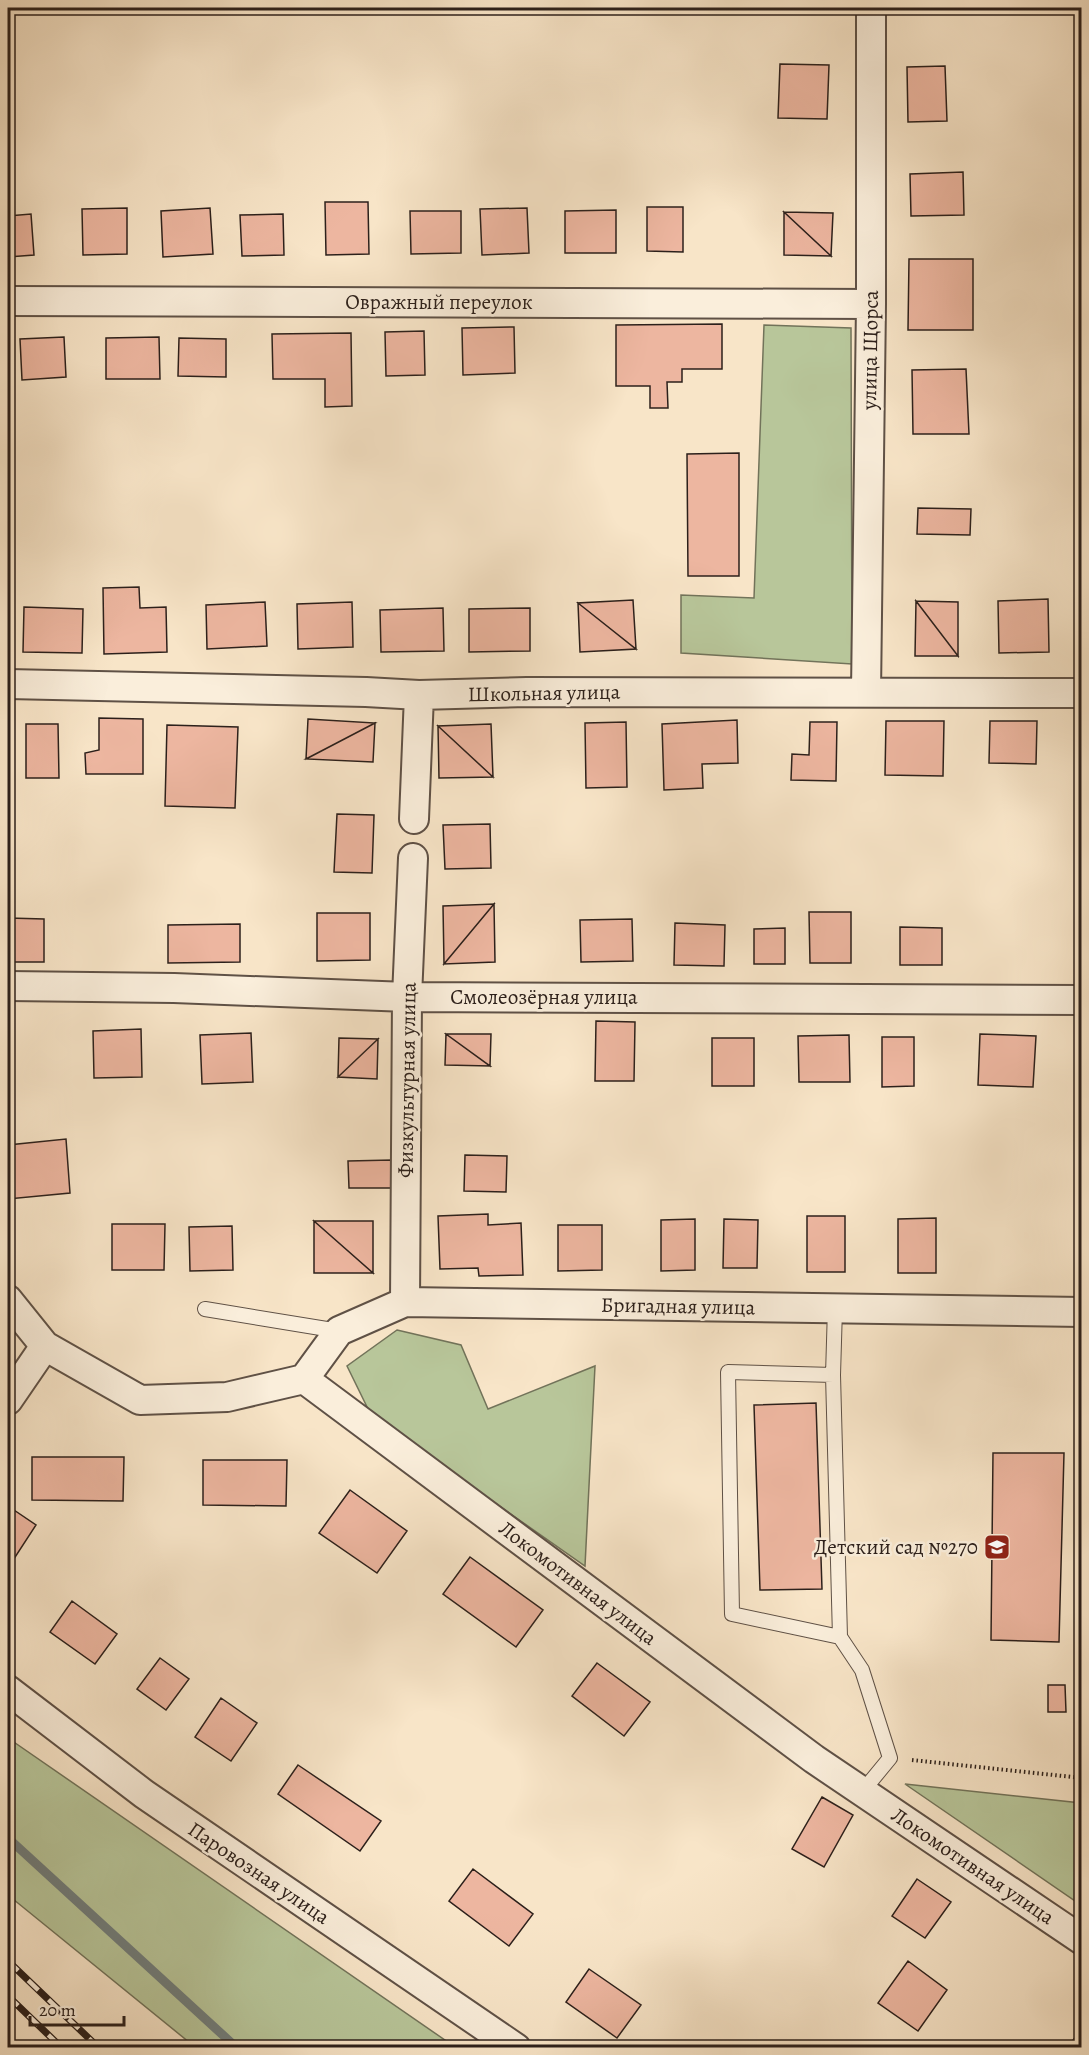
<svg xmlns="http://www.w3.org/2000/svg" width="1089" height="2055" font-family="Alegreya,serif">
<rect width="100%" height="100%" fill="#f8e5c8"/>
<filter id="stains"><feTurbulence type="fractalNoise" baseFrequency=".00333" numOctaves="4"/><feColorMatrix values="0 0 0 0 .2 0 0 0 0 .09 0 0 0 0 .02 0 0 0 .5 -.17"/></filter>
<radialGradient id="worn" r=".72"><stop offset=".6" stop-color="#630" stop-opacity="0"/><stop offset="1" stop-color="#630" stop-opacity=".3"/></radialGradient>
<path fill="#b8c69a" stroke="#72735a" stroke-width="1.5" d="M764,325L851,328L852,664L681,653V595L754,598Z
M397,1330L461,1345L488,1409L595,1366L585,1566L372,1417L347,1366Z
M8,1738L455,2047H195L8,1895Z
M905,1784L1081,1803V1905Z"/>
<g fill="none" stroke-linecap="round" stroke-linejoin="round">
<path stroke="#717e7c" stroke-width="9" d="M8,1838L237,2048"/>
</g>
<path fill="#edb6a0" stroke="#2c201b" stroke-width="1.5" d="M780,64L829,65L827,119L778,118Z
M945,66L947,121L908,122L907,67Z
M963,172L964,215L911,216L910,174Z
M325,202H368L369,254L326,255Z
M647,207H683V252L647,251Z
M127,208V254L83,255L82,209Z
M210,208L213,254L163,257L161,211Z
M527,208L529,253L482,255L480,209Z
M616,210V253H565V211Z
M410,211H461V253L411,254Z
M784,212L833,213L831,256Z
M784,212L831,256L784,255Z
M31,214L34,255L8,257V216Z
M283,214L284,255L242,256L240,215Z
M909,259H973V330H908Z
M722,324V369H682V382H667L668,408H650V386H616V325Z
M514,327L515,373L463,375L462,328Z
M424,331L425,375L386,376L385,332Z
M351,333L352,406L325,407V379H273L272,334Z
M64,337L66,377L22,380L20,339Z
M159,337L160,379H106V338Z
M179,338L226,339V377L178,376Z
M966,369L969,434H913L912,370Z
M739,453V576H688L687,454Z
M918,508L971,509L970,535L917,534Z
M139,587L140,608L166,607L167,652L104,654L103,588Z
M1048,599L1049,652L999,653L998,601Z
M633,600L636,649L578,603Z
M916,601L958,602V656Z
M916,601L958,656H915Z
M265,602L267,646L207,649L206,605Z
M352,602L353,647L298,649L297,604Z
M578,603L636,649L580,652Z
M24,607L83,609L82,653L23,652Z
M443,608L444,651L381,652L380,610Z
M530,608V651L469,652V609Z
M99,718L143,719V774H86L85,753L99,750Z
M308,719L375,723L306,759Z
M737,720L738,763L702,764L703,788L664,790L662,724Z
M886,721H944L943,776L885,775Z
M990,721H1037L1036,764L989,763Z
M626,722L627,787L586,788L585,723Z
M810,722H837L836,781L791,780L792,754L809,755Z
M375,723L373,762L306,759Z
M26,724H58L59,778H26Z
M491,724L493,777L438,726Z
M167,725L238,727L235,808L165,806Z
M438,726L493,777L439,778Z
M337,814L374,815L372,873L334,872Z
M490,824L491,868L445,869L443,825Z
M494,904L495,962L444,964Z
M494,904L444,964L443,906Z
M809,912H851V963H810Z
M317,913H370V960L317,961Z
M8,918L44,919V962H8Z
M632,919L633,961L581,962L580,920Z
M675,923L725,925L724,966L674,965Z
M240,924V962L168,963V925Z
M900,927L942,928V965H900Z
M785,928V964H754V929Z
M596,1021L635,1022L634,1081H595Z
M141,1029L142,1077L94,1078L93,1031Z
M251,1033L253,1082L202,1084L200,1035Z
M446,1034H491L490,1066Z
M446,1034L490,1066L445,1065Z
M980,1034L1036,1036L1033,1087L978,1085Z
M849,1035L850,1082H799L798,1036Z
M882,1037H914V1086L882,1087Z
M339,1038L378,1039L338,1077Z
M712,1038H754V1086H712Z
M378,1039L377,1079L338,1077Z
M1081,1108H1082V1168H1079Z
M66,1139L70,1193L8,1199V1145Z
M465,1155L507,1156L506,1192L464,1191Z
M392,1160L391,1188H349L348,1161Z
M1077,1203H1082V1255H1079Z
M488,1214V1225L521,1223L523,1275L479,1276L478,1268L440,1269L438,1216Z
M807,1216H845V1272H807Z
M936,1218V1273H898V1219Z
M695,1219V1270L661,1271V1220Z
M724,1219L758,1220L757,1268H723Z
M314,1221L373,1273H314Z
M314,1221H373V1273Z
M112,1224H165L164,1270H112Z
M558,1225H602V1270L558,1271Z
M232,1226L233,1270L190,1271L189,1227Z
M816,1403L822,1589L760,1590L754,1405Z
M993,1453H1064L1059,1642L991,1640Z
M32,1457H124L123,1501L32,1500Z
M203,1460H287L286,1506L203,1505Z
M350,1490L407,1531L377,1573L319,1533Z
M8,1506L36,1525L8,1568Z
M470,1557L543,1610L516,1647L443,1594Z
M72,1601L117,1634L95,1664L50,1632Z
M160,1658L189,1679L166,1710L137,1689Z
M597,1663L650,1702L624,1736L572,1696Z
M1048,1685H1065L1066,1712H1048Z
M221,1698L257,1723L231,1761L195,1737Z
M298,1765L381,1821L360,1851L278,1794Z
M822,1797L853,1815L824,1867L792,1849Z
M473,1869L533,1914L509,1946L449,1901Z
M917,1879L951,1902L925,1938L892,1916Z
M908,1961L947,1990L918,2031L878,2003Z
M589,1969L641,2005L617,2038L566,2002Z
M1080,2031L1082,2048H1067Z"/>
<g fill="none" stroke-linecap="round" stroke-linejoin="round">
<defs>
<path id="lane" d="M205,1309L339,1331
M833,1375L835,1308
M840,1637L732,1614L728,1372L833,1375L840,1637L862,1670L890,1758L862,1792"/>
<path id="street" d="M8,301L871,304
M8,684L366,692L419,695L527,692L1082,693
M866,692L871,304V8
M414,819L419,695
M8,986L174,988L407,997L1082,1000
M8,1300L45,1346L140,1400L227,1397L304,1379L814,1759L1082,1940
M405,1302L407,997L413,858
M304,1379L339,1331L405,1302L1082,1312
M8,1400L45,1346
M8,1690L144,1794L516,2048"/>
</defs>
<use href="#lane" stroke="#5f5146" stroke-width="16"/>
<use href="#street" stroke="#5f5146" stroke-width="32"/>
<path stroke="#2c201b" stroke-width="4" stroke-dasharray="1.5 3" stroke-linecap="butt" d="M912,1760L1082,1778"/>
<use href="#lane" stroke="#faeedb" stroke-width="14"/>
<use href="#street" stroke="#faeedb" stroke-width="28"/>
<defs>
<path id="rail" d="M8,1961L99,2048
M8,1996L62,2048"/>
</defs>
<use href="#rail" stroke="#2c201b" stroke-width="7"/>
<use href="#rail" stroke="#faeedb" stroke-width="4.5" stroke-dasharray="14" stroke-linecap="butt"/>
</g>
<defs>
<symbol id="school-square" viewBox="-11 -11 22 22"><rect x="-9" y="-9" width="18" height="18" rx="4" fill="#8f2418" stroke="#faeedb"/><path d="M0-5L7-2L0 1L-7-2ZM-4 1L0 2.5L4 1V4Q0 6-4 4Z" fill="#fff"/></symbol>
</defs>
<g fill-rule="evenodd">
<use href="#school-square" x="982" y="1532" width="30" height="30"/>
</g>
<g text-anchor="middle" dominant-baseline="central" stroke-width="5" stroke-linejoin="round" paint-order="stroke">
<g font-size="21" fill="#2c201b" stroke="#faeedb">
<text x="439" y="302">Овражный переулок</text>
<text transform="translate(870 350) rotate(-89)">улица Щорса</text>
<text transform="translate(544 693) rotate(-1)">Школьная улица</text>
<text x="544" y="997">Смолеозёрная улица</text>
<text transform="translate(407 1080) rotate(-89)">Физкультурная улица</text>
<text transform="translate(678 1306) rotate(1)">Бригадная улица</text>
<text transform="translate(578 1583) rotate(37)">Локомотивная улица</text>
<text transform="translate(973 1866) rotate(34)">Локомотивная улица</text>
<text transform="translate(259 1873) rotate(34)">Паровозная улица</text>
</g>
<g font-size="21" fill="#2c201b" stroke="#faeedb" text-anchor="end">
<text x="978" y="1547">Детский сад №270</text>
</g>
</g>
<rect width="1089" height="2055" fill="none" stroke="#f8e5c8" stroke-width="30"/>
<rect x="9" y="9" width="1071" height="2037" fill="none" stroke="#2c201b" stroke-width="3"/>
<rect x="15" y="15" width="1059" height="2025" fill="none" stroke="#2c201b" stroke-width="1.5"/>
<path d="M30 2016v9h94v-9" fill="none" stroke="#2c201b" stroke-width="3"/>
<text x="39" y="2016" font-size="18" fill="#2c201b" stroke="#faeedb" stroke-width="4.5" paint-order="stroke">20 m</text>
<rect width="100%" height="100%" filter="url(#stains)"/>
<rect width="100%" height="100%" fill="url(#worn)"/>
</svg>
